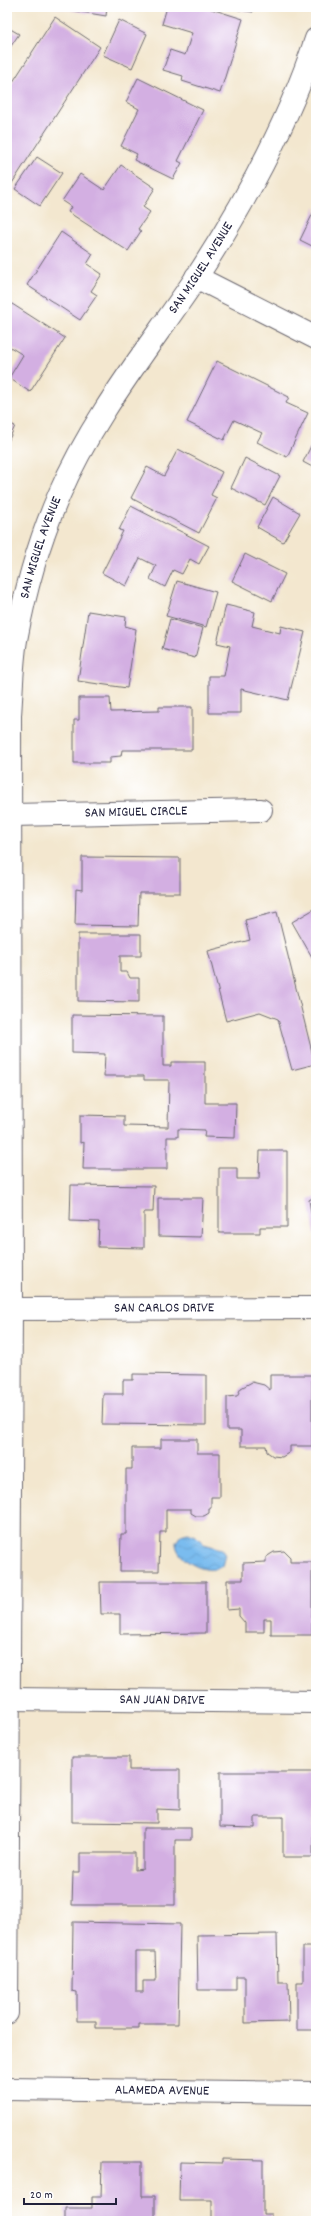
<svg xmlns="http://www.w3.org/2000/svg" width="323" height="2228" font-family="Dekko,sans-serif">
<defs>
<pattern id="water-waves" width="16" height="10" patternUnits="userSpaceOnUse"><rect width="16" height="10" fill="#7abcef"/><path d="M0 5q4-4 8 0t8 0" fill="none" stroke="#69a1ce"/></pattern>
</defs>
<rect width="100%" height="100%" fill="#fff"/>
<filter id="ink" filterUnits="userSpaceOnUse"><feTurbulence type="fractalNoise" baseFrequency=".025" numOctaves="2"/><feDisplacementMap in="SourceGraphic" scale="8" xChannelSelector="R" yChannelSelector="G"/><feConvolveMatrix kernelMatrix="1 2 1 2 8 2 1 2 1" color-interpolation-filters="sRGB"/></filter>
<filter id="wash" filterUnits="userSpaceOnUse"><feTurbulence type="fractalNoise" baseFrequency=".012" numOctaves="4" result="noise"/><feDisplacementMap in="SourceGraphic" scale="16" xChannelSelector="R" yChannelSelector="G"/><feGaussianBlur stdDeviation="0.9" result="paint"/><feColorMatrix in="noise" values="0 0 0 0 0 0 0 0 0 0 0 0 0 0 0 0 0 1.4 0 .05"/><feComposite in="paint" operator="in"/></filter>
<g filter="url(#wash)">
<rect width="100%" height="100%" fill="#f3e7cf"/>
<path fill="url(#water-waves)" stroke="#4e6f95" d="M188,1533L196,1536L204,1544L221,1549L225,1555L222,1566C208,1577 175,1560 176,1542L181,1535Z"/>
<g id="blocks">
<path fill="#d3afe2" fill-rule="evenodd" d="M52,7H107L106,16Z
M167,7H205L243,19L220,93L182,81L183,76L163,70L170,50L185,55L192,33L162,24Z
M222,7H253V12Z
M55,17L100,47L7,191V91Z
M119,20L147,34L132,68L103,55Z
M7,27L19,34L7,52Z
M138,78L203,110L178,161L182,163L173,179L134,160L137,154L121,146L139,109L126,102Z
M37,157L62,173L40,206L15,189Z
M121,165L155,188L143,207L150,212L138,229L141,231L128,251L68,212L71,207L62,201L80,174L104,190Z
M316,207V248L300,240Z
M61,232L93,254L87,264L102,274L91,291L97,295L80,320L27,285Z
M9,302L65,338L30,392L9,378L23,355L7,345V305Z
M217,361L289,397L286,403L308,413L287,457L257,442L262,433L234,420L224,440L187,422Z
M7,422L15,426L7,444Z
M316,436V469L303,462Z
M178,449L222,472L211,495L217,498L199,533L131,498L147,467L164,476Z
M245,458L280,476L265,505L231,488Z
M273,497L300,513L283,542L257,527Z
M131,506L209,546L199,564L190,559L182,574L173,570L165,587L150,579L156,566L140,558L126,586L102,573L123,531L119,530Z
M245,554L285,574L272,601L232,581Z
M177,581L216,592L206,627L166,616Z
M226,605L255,612L252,626L280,633L281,626L305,632L288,700L241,689V713H209V676H224L230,646L217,643Z
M88,611L126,617L125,626L136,629L127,688L78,681Z
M170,619L203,628L195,658L162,649Z
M79,698H110L111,712L159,711V707H192V750H122L121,756L110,757V763H74V720H79Z
M82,857L180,858V893H139L138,926L75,925L76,889L82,890Z
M316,908V964L292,922Z
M277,912L315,1064L292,1070L278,1019L260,1012L226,1021L208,951L250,940L245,920Z
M78,934H141V956H120V972H127L130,978H139V1002L78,1001Z
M72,1015L163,1016V1066H171V1062H205V1103H236L235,1138L204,1137L205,1130L178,1129V1137H167V1169H83L84,1142L80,1143V1115L124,1116V1126L168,1127L169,1080H144V1076H104L105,1054L72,1053Z
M260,1151H287V1227H260V1233H219V1168H237V1179H259Z
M71,1185L154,1186L153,1212H144V1248L98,1247L99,1222L70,1221Z
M316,1196V1235H315L309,1200Z
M158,1198H203L201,1237L158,1236Z
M133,1374L206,1375V1425L102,1424L103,1394H123V1380H133Z
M270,1375H312V1446H290V1452L282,1457L273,1456L267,1452L266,1446H241V1430H227V1397L237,1396L241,1388L252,1382L264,1385L270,1390Z
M161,1439H197V1453H220V1497H211V1508H209V1513L204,1516H196L191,1513V1509H166V1532H160L159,1571H120L121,1534H126V1469H132V1448H161Z
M284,1551L290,1557V1562H312V1635H271V1619H264V1632H245V1623L239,1616V1609L227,1610V1580H243V1563L266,1562V1557L274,1552Z
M100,1582H206V1633L120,1634V1614H101Z
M72,1757H129V1770H180V1810L157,1809V1823L72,1822Z
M220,1772H314L313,1857H283V1817H255V1828L220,1827Z
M143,1828H191V1840H175V1905H72L73,1872H80V1853H135V1870L143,1869Z
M73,1922L180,1924L178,2024H139V2028H96V2021H77V1992L72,1991ZM136,1952H155L156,1981H143V1992H136Z
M277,1934L278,1982H288L289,2022L245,2023V1977H236V1990H198L197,1935Z
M303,1947H316V2030H297V1982H303Z
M222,2159L263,2160V2214H271V2221H212V2200H179L180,2162L222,2163Z
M102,2162H142V2196H155V2221H65V2208H92V2197H101Z"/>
</g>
</g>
<g filter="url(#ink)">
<use href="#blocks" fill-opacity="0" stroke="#6b676f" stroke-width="1"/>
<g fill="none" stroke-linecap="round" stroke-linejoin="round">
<defs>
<g id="minor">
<path d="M196,277L316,338"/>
<path id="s1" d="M11,815L261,810"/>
<path id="s2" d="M7,1309L316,1308"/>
<path id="s3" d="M7,1699L316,1702"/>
<path id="s4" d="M7,2089L316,2093"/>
</g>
<g id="tertiary">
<path id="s5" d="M7,2013L11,1309L10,715C12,690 12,664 16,640C25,591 39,541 59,495C93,416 148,349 196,278C245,203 288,124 316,39"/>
</g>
</defs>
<use href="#minor" stroke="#6b676f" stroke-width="24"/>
<use href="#tertiary" stroke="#6b676f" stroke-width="24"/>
<use href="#minor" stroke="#fff" stroke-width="22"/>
<use href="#tertiary" stroke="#fff" stroke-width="22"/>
</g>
</g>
<g text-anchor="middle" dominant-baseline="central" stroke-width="3" stroke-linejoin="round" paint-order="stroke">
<g font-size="14" fill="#22223b" stroke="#fff">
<text stroke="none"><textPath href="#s5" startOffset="1793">SAN MIGUEL AVENUE</textPath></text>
<text stroke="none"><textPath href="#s5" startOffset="1469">SAN MIGUEL AVENUE</textPath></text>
<text stroke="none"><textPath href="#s1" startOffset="125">SAN MIGUEL CIRCLE</textPath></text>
<text stroke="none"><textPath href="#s2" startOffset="157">SAN CARLOS DRIVE</textPath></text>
<text stroke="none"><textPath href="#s3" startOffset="155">SAN JUAN DRIVE</textPath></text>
<text stroke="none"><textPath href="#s4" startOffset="155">ALAMEDA AVENUE</textPath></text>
</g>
</g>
<rect width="323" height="2228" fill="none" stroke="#fff" stroke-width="24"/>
<path d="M24 2198v6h92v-6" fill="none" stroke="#22223b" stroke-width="2"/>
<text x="30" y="2198" font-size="12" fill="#22223b" stroke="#ffffff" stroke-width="3" paint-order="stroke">20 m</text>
</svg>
